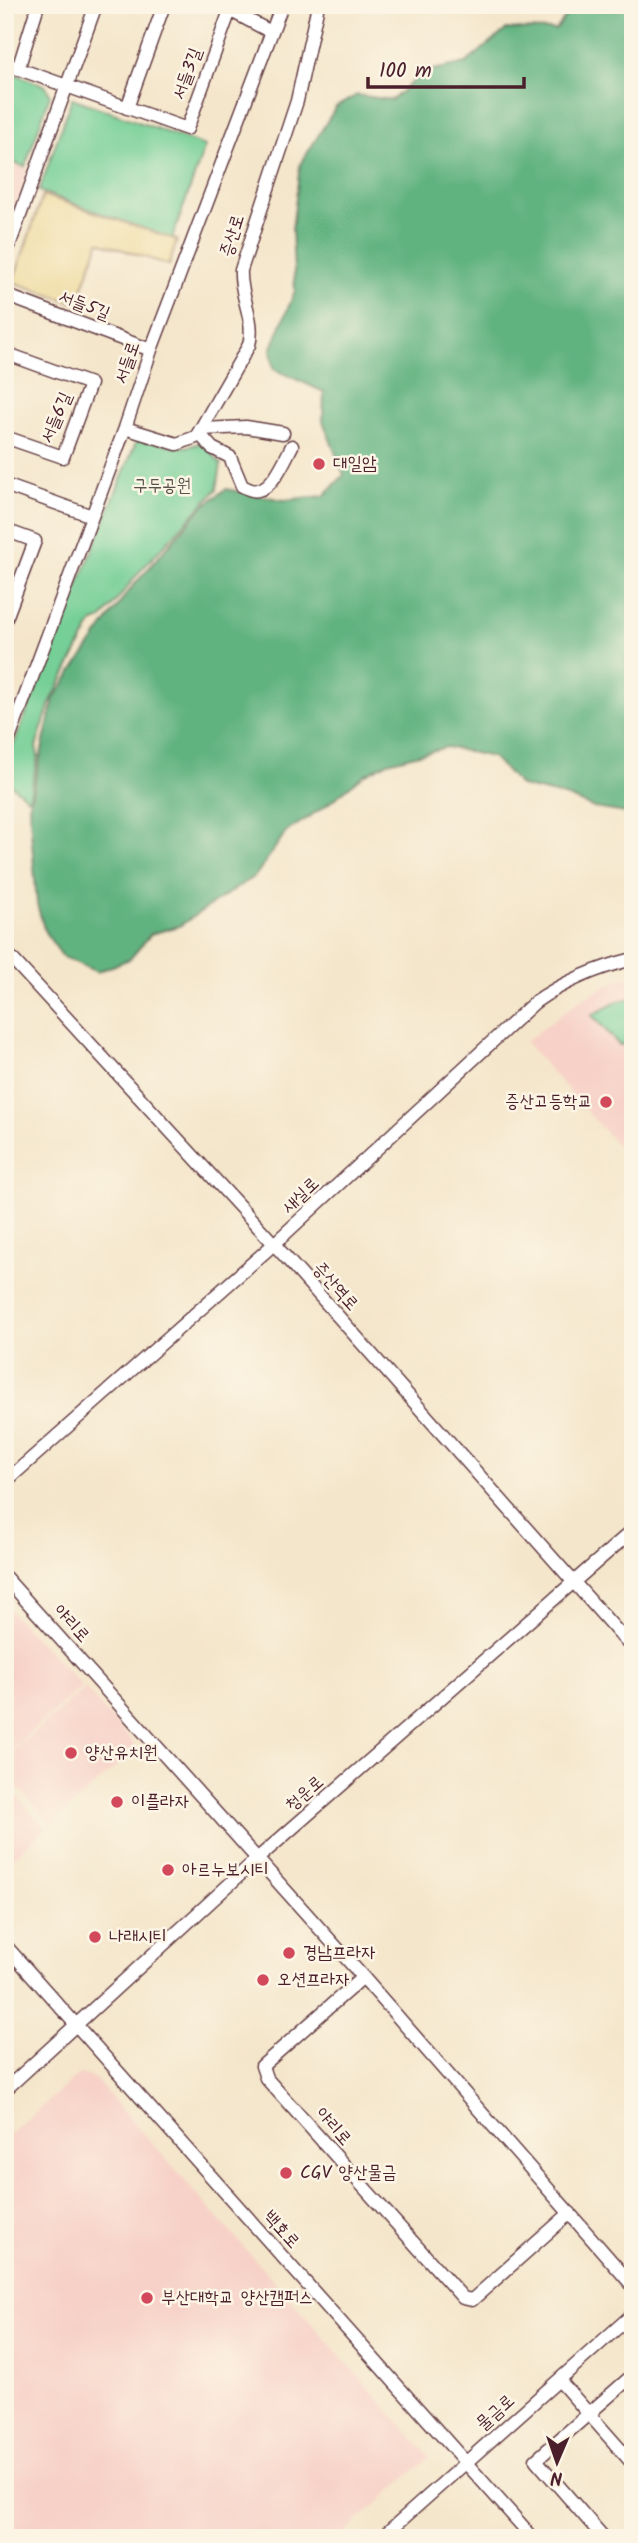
<svg xmlns="http://www.w3.org/2000/svg" width="638" height="2543" font-family="Kalam,'Poor Story',sans-serif">
<rect width="100%" height="100%" fill="#fcf5e5"/>
<filter id="ink" filterUnits="userSpaceOnUse"><feTurbulence type="fractalNoise" baseFrequency=".0143" numOctaves="2"/><feDisplacementMap in="SourceGraphic" scale="14" xChannelSelector="R" yChannelSelector="G"/><feConvolveMatrix kernelMatrix="1 2 1 2 8 2 1 2 1" color-interpolation-filters="sRGB"/></filter>
<filter id="wash" filterUnits="userSpaceOnUse"><feTurbulence type="fractalNoise" baseFrequency=".00686" numOctaves="4" result="noise"/><feDisplacementMap in="SourceGraphic" scale="28" xChannelSelector="R" yChannelSelector="G"/><feGaussianBlur stdDeviation="1.57" result="paint"/><feColorMatrix in="noise" values="0 0 0 0 0 0 0 0 0 0 0 0 0 0 0 0 0 1.4 0 .05"/><feComposite in="paint" operator="in"/></filter>
<g filter="url(#wash)">
<rect width="100%" height="100%" fill="#f4e6cb"/>
<path fill="#f7d1c7" d="M5,162L28,170L11,219L5,217Z
M633,975V1163L525,1042L577,1002L610,984Z
M5,1606L82,1686L5,1755Z
M85,1688L137,1748L51,1824L5,1773V1758Z
M5,1784L46,1828L5,1865Z
M79,2074L94,2078L430,2457L338,2538H5V2139Z"/>
<path fill="#75cf96" stroke="#607760" stroke-width="2" d="M5,70L46,86L50,95L25,167L5,160Z
M72,98L205,146L172,239L39,191Z
M139,435C163,443 178,453 202,442L221,464L217,489L141,570L102,619L92,623L50,703L36,747L38,756L29,799L5,780V766Z
M633,998V1044L619,1045L592,1015L619,1001Z"/>
<path fill="#60b27f" stroke="#556855" stroke-width="2" d="M574,5H633V814L594,808L568,797L521,786L492,757L447,747L388,762L364,775L324,807L286,832L256,875L179,926L151,934L130,959L97,972L63,957L45,932L37,904L29,806L54,698L127,593L202,507L226,489L284,500L324,496L344,475L323,421L324,392L274,369L271,350L295,291L292,230L300,165L336,107L357,95L392,100L424,72L466,63L507,29L556,30Z"/>
<path fill="#eeda9e" stroke="#9c7c64" stroke-width="2" d="M43,195L177,240L169,265L99,242L77,304L13,282Z"/>
</g>
<g filter="url(#ink)">
<g fill="none" stroke-linecap="round" stroke-linejoin="round">
<defs>
<path id="minor" d="M220,5L271,32
M5,64L187,129L232,5
M18,69L38,5
M127,108L164,5
M5,257L96,5
M5,295L151,350
M5,353L90,384L63,457L5,437
M125,428L177,444L196,437L249,345C256,319 239,296 241,270L297,101L318,5
M202,429L246,427L283,433
M199,433L212,448L230,457L242,486C247,488 252,492 258,490C274,487 285,459 292,446
M5,485L92,516
M5,530L35,541L5,621
M5,750L125,428L151,350L282,5
M5,951L274,1244L633,1649
M5,1482L274,1244L535,1002C565,981 597,968 633,959
M5,1577L363,1977L633,2286
M5,1945L533,2538
M363,1977L262,2066L266,2078L463,2298L472,2300L570,2213
M5,2090L257,1859L633,1530
M559,2380L633,2464
M381,2538L633,2314
M604,2538L536,2460L633,2375"/>
</defs>
<use href="#minor" stroke="#643d43" stroke-width="15"/>
<use href="#minor" stroke="#fff" stroke-width="12"/>
</g>
</g>
<g fill="#d1495b" stroke="#fcf5e5" stroke-width="2.5">
<circle cx="319" cy="464" r="7"/>
<circle cx="606" cy="1102" r="7"/>
<circle cx="71" cy="1753" r="7"/>
<circle cx="117" cy="1802" r="7"/>
<circle cx="168" cy="1870" r="7"/>
<circle cx="95" cy="1937" r="7"/>
<circle cx="289" cy="1953" r="7"/>
<circle cx="263" cy="1980" r="7"/>
<circle cx="286" cy="2173" r="7"/>
<circle cx="147" cy="2298" r="7"/>
</g>
<g text-anchor="middle" dominant-baseline="central" stroke-width="5" stroke-linejoin="round" paint-order="stroke">
<g font-size="18" fill="#4a1f2b" stroke="#fcf5e5">
<text transform="translate(188 74) rotate(-70)">서들3길</text>
<text transform="translate(233 236) rotate(-73)">증산로</text>
<text transform="translate(84 306) rotate(21)">서들5길</text>
<text transform="translate(128 363) rotate(-71)">서들로</text>
<text transform="translate(57 418) rotate(-67)">서들6길</text>
<text transform="translate(301 1196) rotate(-43)">새실로</text>
<text transform="translate(335 1287) rotate(48)">증산역로</text>
<text transform="translate(71 1624) rotate(48)">야리로</text>
<text transform="translate(305 1794) rotate(-41)">청운로</text>
<text transform="translate(333 2127) rotate(49)">야리로</text>
<text transform="translate(281 2230) rotate(48)">백호로</text>
<text transform="translate(496 2413) rotate(-42)">물금로</text>
</g>
<g font-size="18" fill="#4a1f2b" stroke="#fcf5e5" text-anchor="start">
<text x="333" y="464">대일암</text>
<text x="592" y="1102" text-anchor="end">증산고등학교</text>
<text x="85" y="1753">양산유치원</text>
<text x="131" y="1802">이플라자</text>
<text x="182" y="1870">아르누보시티</text>
<text x="109" y="1937">나래시티</text>
<text x="303" y="1953">경남프라자</text>
<text x="277" y="1980">오션프라자</text>
<text x="300" y="2173">CGV 양산물금</text>
<text x="161" y="2298">부산대학교 양산캠퍼스</text>
</g>
<g font-size="18" fill="#57544b" stroke="#fcf5e5">
<text x="162" y="486">구두공원</text>
</g>
</g>
<rect width="638" height="2543" fill="none" stroke="#fcf5e5" stroke-width="28"/>
<g transform="translate(557 2462) rotate(182)" stroke="#fcf5e5" stroke-width="5" paint-order="stroke">
<path d="M0-5L12 26L0 18L-12 26Z" fill="#4a1f2b"/>
<text y="-10" font-size="19" font-weight="bold" text-anchor="middle" fill="#4a1f2b">N</text>
</g>
<path d="M368 77v10h156v-10" fill="none" stroke="#4a1f2b" stroke-width="3.5"/>
<text x="379" y="77" font-size="21" fill="#4a1f2b" stroke="#fcf5e5" stroke-width="5" paint-order="stroke">100 m</text>
</svg>
